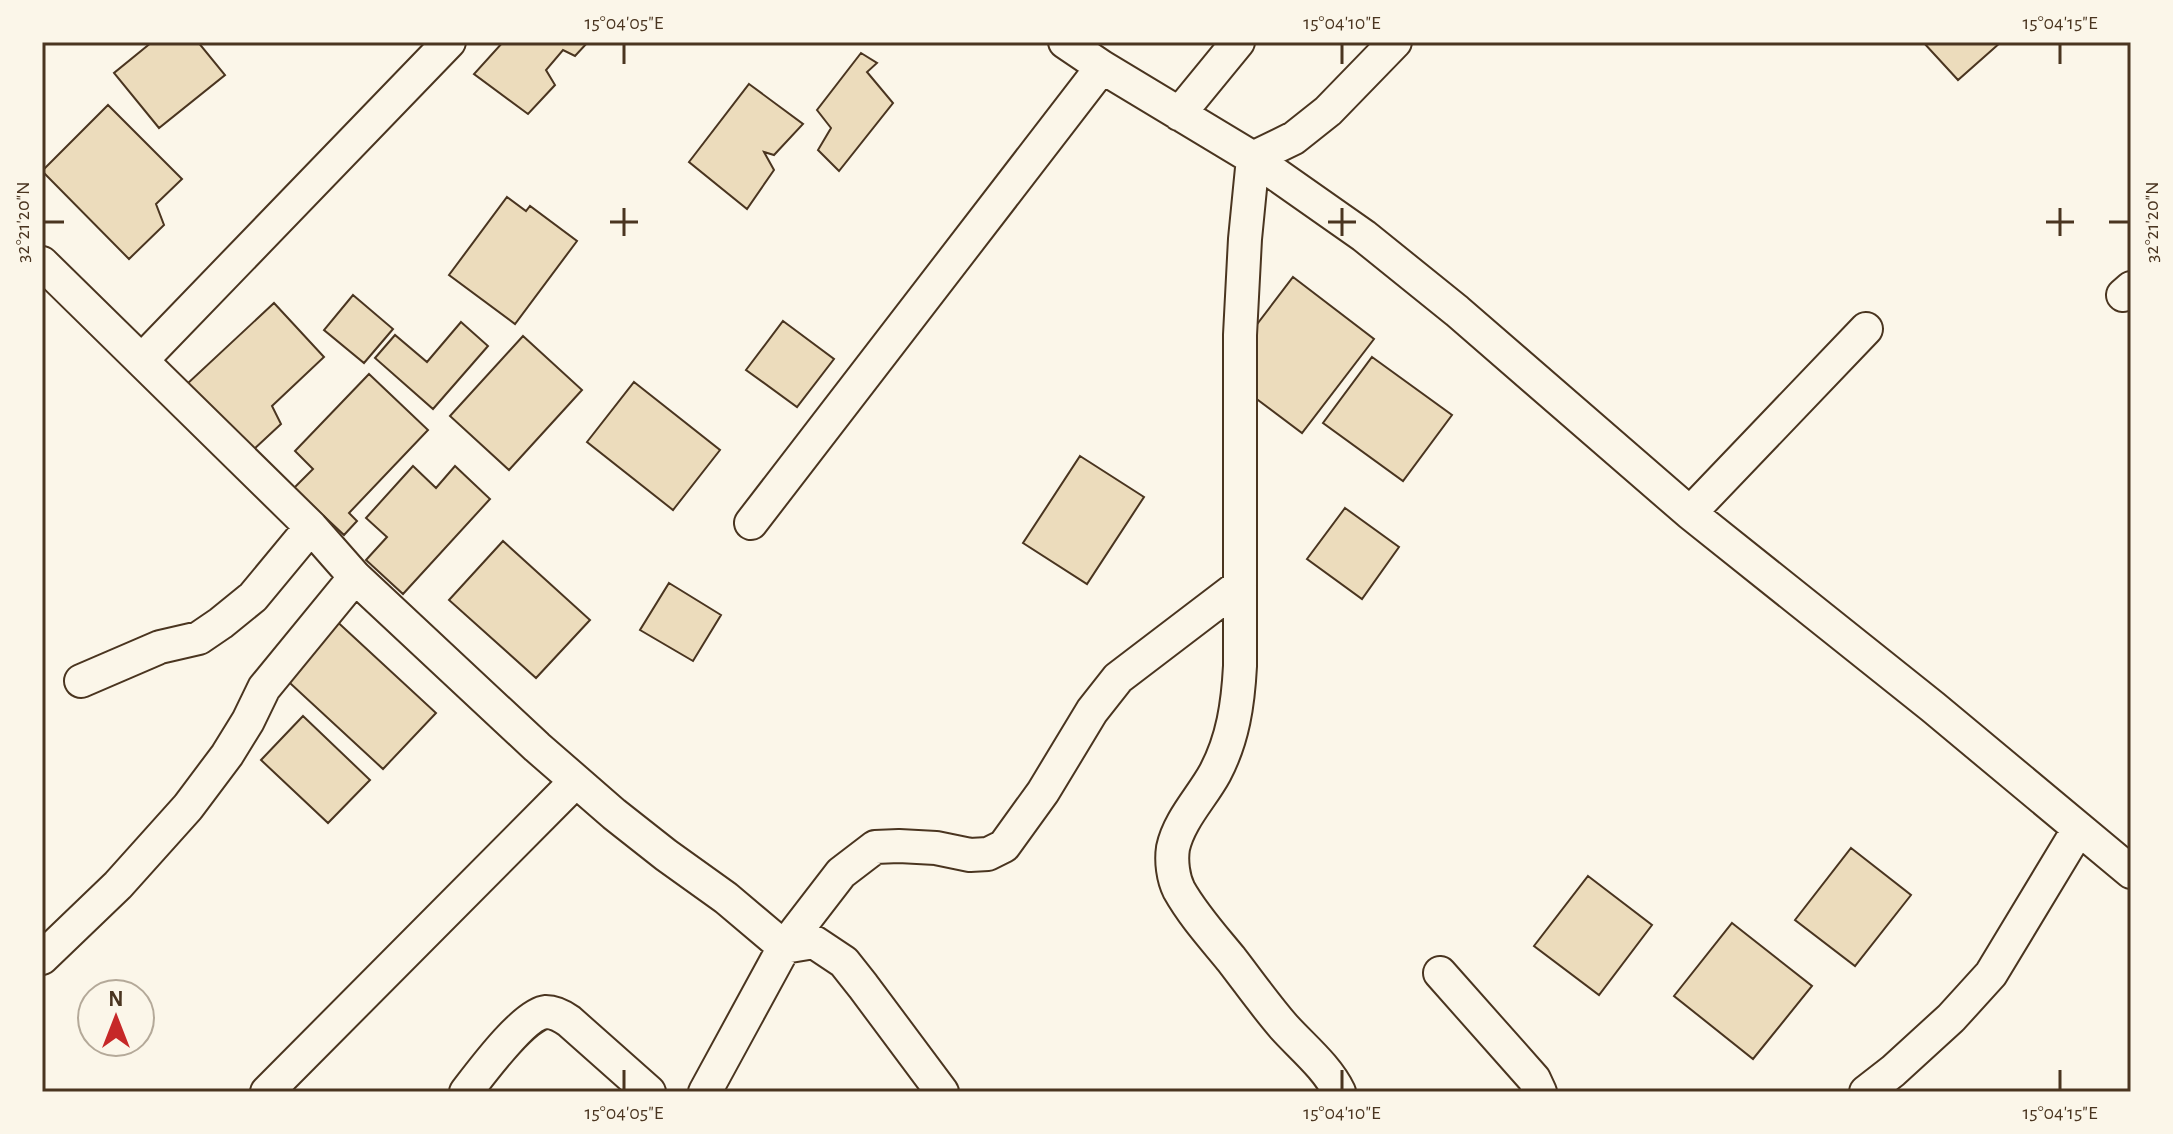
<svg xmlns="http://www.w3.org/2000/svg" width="2173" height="1134" font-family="'Alegreya Sans',sans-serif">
<rect width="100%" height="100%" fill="#fbf6e9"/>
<path fill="#ecdcbc" stroke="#4a3520" stroke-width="2" d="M152,42H198L225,75L159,128L114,73Z
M503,42H588L575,56L563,50L546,70L555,85L528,114L474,74Z
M1923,42H2001L1958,80Z
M861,53L877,63L867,72L893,103L839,171L818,150L831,128L817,110Z
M749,84L803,124L774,155L764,152L774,170L747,209L689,162Z
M108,105L182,179L156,204L164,225L129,259L42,171Z
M507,197L526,211L530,206L577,241L515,324L449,275Z
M1293,277L1374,339L1302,433L1246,391L1245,340Z
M353,295L393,329L364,363L324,330Z
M274,303L324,357L272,406L281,424L251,452L187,384Z
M783,321L834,359L797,407L746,370Z
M461,322L488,346L433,409L375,358L395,335L427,362Z
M523,336L582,390L509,470L450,416Z
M1372,357L1452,415L1403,481L1323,423Z
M369,374L428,430L349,513L357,521L344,535L294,488L313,469L295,451Z
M634,382L720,450L673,510L587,442Z
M1080,456L1144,497L1087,584L1023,543Z
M413,466L436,488L455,466L490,499L403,594L366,560L387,537L366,518Z
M1345,508L1399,547L1362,599L1307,559Z
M503,541L590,620L536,678L449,600Z
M669,583L721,615L693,661L640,630Z
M331,616L436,713L383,769L278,672Z
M303,716L370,780L328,823L261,760Z
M1851,848L1911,895L1855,966L1795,920Z
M1588,876L1652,925L1599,995L1534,946Z
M1732,923L1812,986L1753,1059L1674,996Z"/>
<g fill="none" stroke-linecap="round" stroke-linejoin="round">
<defs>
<path id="minor" d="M1065,42L1102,67L1253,158L1364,236L1457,311L1690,513L1933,707L2131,872
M1179,114L1238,42
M1253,158L1245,239L1240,335V666C1238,704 1233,739 1215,773C1202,797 1179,820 1173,848C1171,861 1173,878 1179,890C1193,915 1213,937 1231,959C1248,981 1265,1005 1284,1027C1302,1047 1327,1067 1339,1092
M1253,158L1294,138L1328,111L1395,42
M42,263L311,527L355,577L537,747L614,814L666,855L726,898L784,947L814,942L844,962L863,986L942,1092
M2123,295L2131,288
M142,360L449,42
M1690,513L1866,329
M751,523L1102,67
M81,681L160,647L199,638L221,623L253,597L311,527
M42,958L118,885L188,807L227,755L248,721L264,688L355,577
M1440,973L1534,1079L1540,1092
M267,1092L576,781
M466,1092C480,1074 524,1014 546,1012C555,1012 562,1016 569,1021L649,1092
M705,1092L784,947L841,873L875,847L899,846L936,848L970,855L988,854L1004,846L1043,792L1092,711L1118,678L1240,585
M1866,1092L1893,1071L1951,1018L1991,974L2078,830"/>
</defs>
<use href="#minor" stroke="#4a3520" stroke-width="36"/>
<use href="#minor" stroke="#fbf6e9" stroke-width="32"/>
</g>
<path fill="none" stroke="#4a3520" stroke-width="3" d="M624,44V64M1342,44V64M2060,44V64M624,208V236M1342,208V236M2060,208V236M44,222H64M610,222H638M1328,222H1356M2046,222H2074M2109,222H2129M624,1070V1090M1342,1070V1090M2060,1070V1090"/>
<rect width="2173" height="1134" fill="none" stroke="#fbf6e9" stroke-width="88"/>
<g transform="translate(116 1018)"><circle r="38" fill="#fbf6e9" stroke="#b4a999" stroke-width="2"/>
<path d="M0-6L14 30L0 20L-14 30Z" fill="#c62828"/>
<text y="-12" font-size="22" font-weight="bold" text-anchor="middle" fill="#4a3520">N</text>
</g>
<rect x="44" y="44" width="2085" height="1046" fill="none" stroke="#4a3520" stroke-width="3"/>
<g font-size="20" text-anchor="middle" fill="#4a3520">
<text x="624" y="29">15°04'05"E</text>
<text x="1342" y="29">15°04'10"E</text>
<text x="2060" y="29">15°04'15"E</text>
<text transform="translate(22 222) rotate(-90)" y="7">32°21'20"N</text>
<text transform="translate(2151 222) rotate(-90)" y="7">32°21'20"N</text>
<text x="624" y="1119">15°04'05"E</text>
<text x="1342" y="1119">15°04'10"E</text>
<text x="2060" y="1119">15°04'15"E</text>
</g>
</svg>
